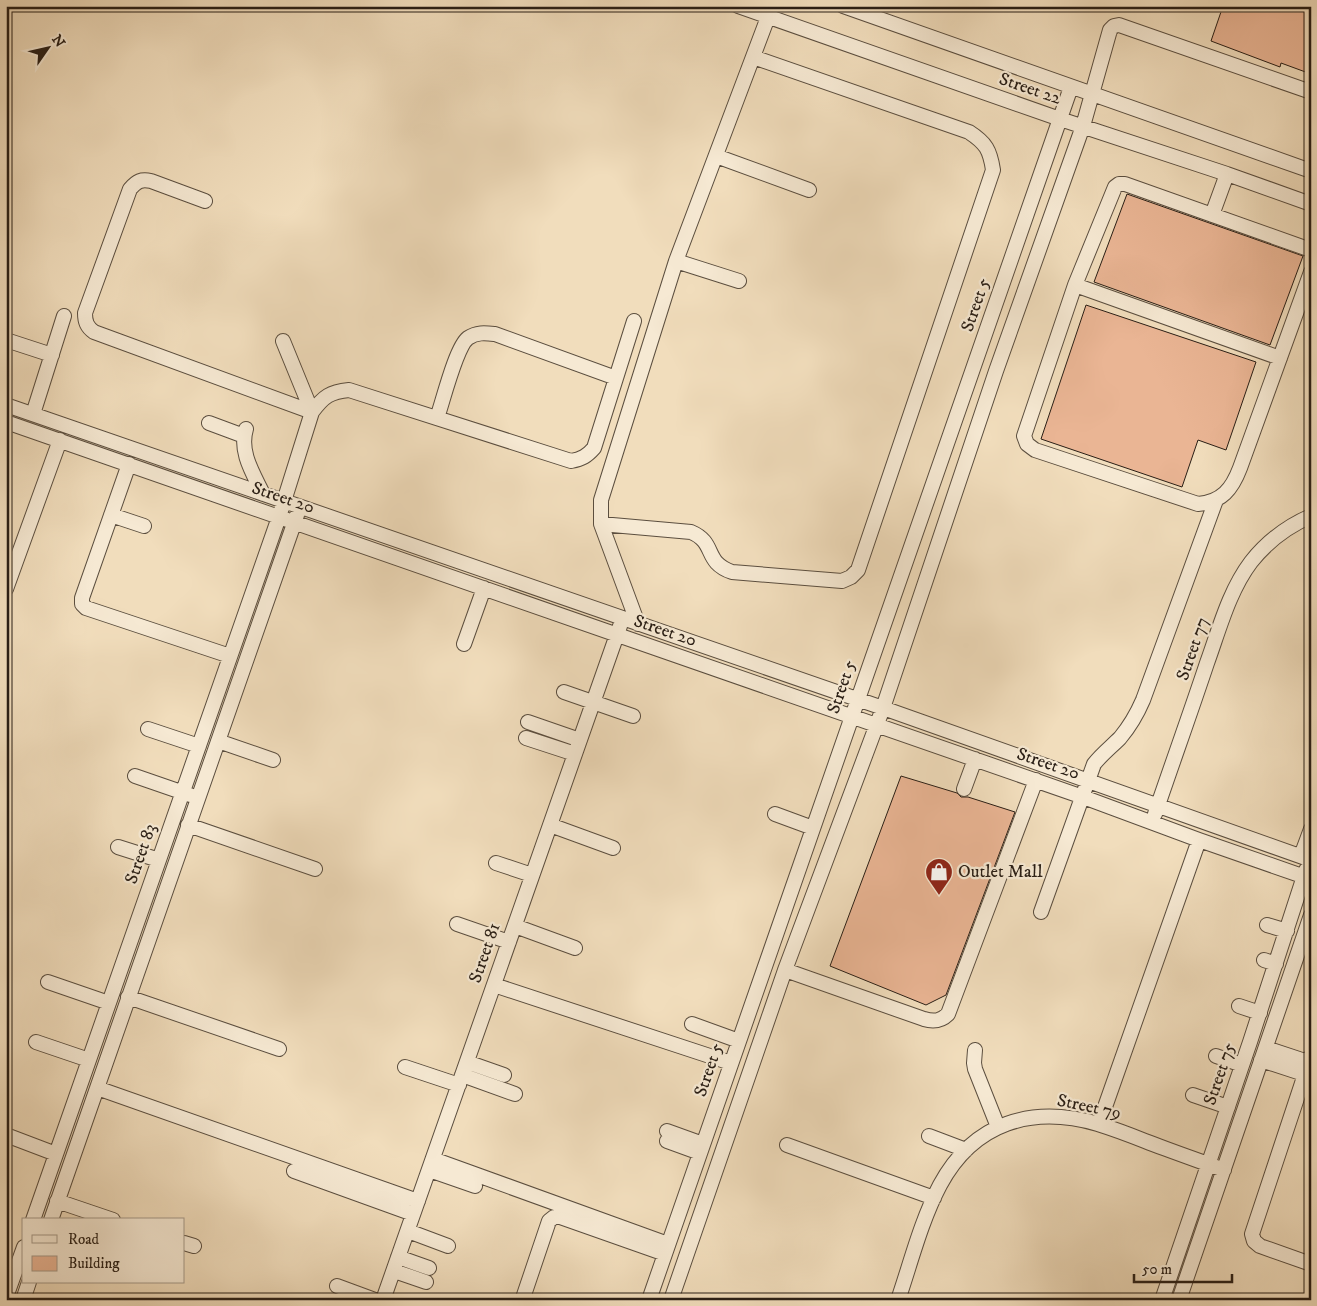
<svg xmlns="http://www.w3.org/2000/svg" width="1317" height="1306" font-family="'IM FELL DW Pica',serif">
<rect width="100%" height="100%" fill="#f1ddbc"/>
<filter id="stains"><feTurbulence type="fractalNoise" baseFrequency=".004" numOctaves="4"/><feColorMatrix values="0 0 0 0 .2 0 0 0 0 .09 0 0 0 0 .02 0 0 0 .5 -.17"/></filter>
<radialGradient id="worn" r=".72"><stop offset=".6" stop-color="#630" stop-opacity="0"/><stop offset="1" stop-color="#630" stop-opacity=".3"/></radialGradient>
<path fill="#eab594" stroke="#291e15" d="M1223,6H1311V74L1281,63L1280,67L1211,41Z
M1127,194L1303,256L1270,345L1094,282Z
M1086,305L1256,362L1226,450L1198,440L1182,487L1041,439Z
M901,776L957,793L961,797H968L1015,812L946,995L926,1005L830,966Z"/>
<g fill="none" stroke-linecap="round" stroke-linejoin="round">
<defs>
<path id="minor" d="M738,6L1060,119L1227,174L1311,204
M843,6L1311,171
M716,156L809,190
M205,201L151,181C141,179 137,181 130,189L85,313C85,322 87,327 94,332L312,412
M1212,215L1227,174
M1311,250L1125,184H1119L1115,187L1075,285L1024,436L1027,444L1035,450L1198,504C1222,502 1232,489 1240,468L1311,272
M676,261L739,281
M1075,285L1280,358
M6,340L52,355
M283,341L312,412
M6,405L883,708L1311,860
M33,414L64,316
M437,418C443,401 456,347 468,338C477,332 485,333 495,334L616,378
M6,422L1083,797L1199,840L1311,879
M209,423L244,436
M246,429C239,452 253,473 263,494
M129,464L82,598V604L86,608L230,656
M111,515L144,526
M601,524L691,532C717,543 703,562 732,572L842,581L851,577L858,570L993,170C990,150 986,143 969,132L753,57
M6,589L60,440
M638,624L601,524V500L676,261L768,17
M464,644L484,588
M564,692L633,716
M528,722L580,740
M148,729L199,746
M526,738L575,754
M218,741L273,760
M135,776L190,795
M964,789L975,759
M775,814L813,828
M1155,814C1172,764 1190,714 1207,663C1219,630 1229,591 1251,562C1266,543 1288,526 1311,516
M188,825L315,869
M550,825L613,848
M118,847L159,860
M1301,856L1311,829
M496,863L532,875
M1041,912L1094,764C1102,754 1111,747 1120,738C1130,726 1137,714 1143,700L1216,500
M457,924L509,942
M1267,925L1287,931
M515,926L575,948
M1264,960L1276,964
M785,970L924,1019C934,1022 941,1021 948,1014L1036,780
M48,982L109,1003
M494,985L731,1063
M128,997L279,1049
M1239,1006L1260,1013
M692,1024L739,1041
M36,1042L89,1060
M1266,1048L1308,1062
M975,1050L974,1063L975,1069L998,1127
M1216,1056L1242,1065
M1311,1056L1252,1234L1254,1241L1260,1246L1311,1264
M1261,1060L1304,1074
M467,1062L504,1075
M405,1067L459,1085
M462,1075L515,1094
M97,1088L418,1201
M1193,1095L1228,1107
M1099,1124L1199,840
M667,1131L703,1144
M6,1135L56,1154
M929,1136L966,1150
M667,1141L700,1153
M787,1145L934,1198
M433,1159L668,1244
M429,1170L475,1186
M294,1171L413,1214
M57,1201L113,1220
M33,1220L279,517L312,412C324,396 330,392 349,390L571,461C582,459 587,456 594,448L634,321
M51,1220L297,515
M408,1231L448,1246
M184,1243L194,1246
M398,1257L429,1268
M394,1271L426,1282
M337,1286L375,1300
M6,1297L24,1247
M23,1300L29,1282
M383,1300L620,626
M525,1300L524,1295L549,1221L554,1217H560L665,1254
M649,1300L1071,87
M671,1300L785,970L883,708L996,371L1083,126L1110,30L1114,26L1119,25L1311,92
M898,1300C911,1262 921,1221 940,1185C974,1122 1032,1105 1098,1124C1114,1129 1130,1135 1145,1141C1171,1151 1197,1160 1224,1170
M1162,1300L1250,1042L1306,870
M1179,1300L1311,915"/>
</defs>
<use href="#minor" stroke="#5b4e3f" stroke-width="16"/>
<use href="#minor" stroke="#f6e9d3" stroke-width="14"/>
</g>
<defs>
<symbol id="shop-pin" viewBox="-11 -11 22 30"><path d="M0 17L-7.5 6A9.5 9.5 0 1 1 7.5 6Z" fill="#8f2418" stroke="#f6e9d3"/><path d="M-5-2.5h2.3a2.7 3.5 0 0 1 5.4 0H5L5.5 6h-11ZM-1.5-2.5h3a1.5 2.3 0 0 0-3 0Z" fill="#fff"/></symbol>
</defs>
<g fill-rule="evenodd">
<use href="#shop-pin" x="923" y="856" width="32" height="43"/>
</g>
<g text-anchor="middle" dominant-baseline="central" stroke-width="4.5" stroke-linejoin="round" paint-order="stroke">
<g font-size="18" fill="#291e15" stroke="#f6e9d3">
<text transform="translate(1030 89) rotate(19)">Street 22</text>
<text transform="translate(976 305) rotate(-71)">Street 5</text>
<text transform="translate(283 498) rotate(19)">Street 20</text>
<text transform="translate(665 631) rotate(19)">Street 20</text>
<text transform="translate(1193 649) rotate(-71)">Street 77</text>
<text transform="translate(842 687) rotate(-71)">Street 5</text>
<text transform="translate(1048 764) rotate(19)">Street 20</text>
<text transform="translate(141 854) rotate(-71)">Street 83</text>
<text transform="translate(485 953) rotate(-71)">Street 81</text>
<text transform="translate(709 1070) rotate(-71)">Street 5</text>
<text transform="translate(1220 1074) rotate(-71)">Street 75</text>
<text transform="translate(1089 1107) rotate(12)">Street 79</text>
</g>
<g font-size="18" fill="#291e15" stroke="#f6e9d3" text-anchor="start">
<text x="958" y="872">Outlet Mall</text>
</g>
</g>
<rect width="1317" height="1306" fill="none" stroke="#f1ddbc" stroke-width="25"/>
<rect x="8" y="8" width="1302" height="1291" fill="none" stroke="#291e15" stroke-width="2.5"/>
<rect x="12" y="12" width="1292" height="1281" fill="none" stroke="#291e15"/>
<rect x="22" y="1218" width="162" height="65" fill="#f6e9d3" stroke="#a49887"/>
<rect x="32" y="1235" width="25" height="8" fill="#f6e9d3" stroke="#a49887"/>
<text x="68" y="1244" font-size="15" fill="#291e15">Road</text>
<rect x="32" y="1256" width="25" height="15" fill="#eab594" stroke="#a49887"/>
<text x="68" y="1268" font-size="15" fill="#291e15">Building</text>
<g transform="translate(48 48) rotate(56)" stroke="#f6e9d3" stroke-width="4" paint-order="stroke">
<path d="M0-4L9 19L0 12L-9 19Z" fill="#291e15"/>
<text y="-8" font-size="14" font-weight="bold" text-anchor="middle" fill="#291e15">N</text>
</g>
<path d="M1134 1274v8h98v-8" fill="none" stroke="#291e15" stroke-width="2.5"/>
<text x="1142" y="1274" font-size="15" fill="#291e15" stroke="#f6e9d3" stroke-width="4" paint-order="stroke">50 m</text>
<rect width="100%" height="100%" filter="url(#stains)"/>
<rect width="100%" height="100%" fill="url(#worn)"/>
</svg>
